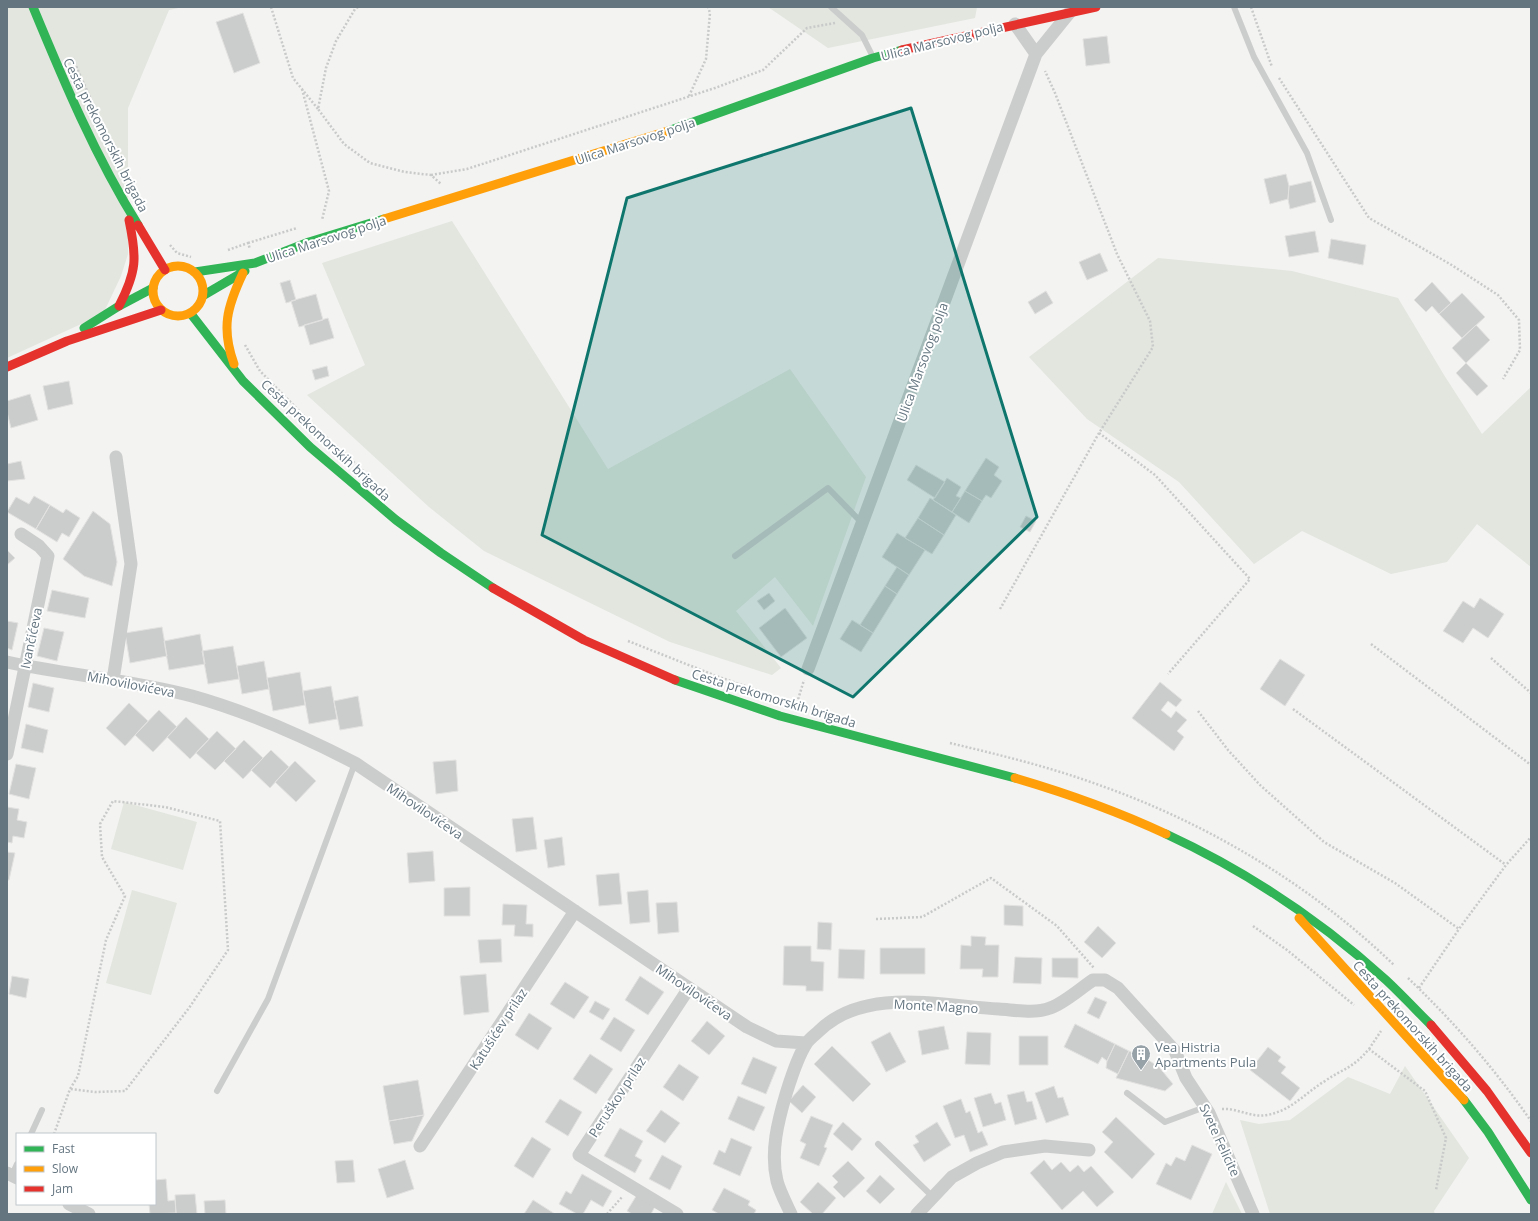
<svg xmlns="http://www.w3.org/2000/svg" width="1538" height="1221" font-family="'Open Sans',sans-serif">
<rect width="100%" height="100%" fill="#f3f3f1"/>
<path fill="#e2e6df" d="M7,7H183L169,10L128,108V254L121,276L103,314L7,358Z
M768,7H977L975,18L828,48Z
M452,221L608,469L790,369L866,477L813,626L775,577L736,611L781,668L772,675L670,642L484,551L429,507L307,395L365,365L322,263Z
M1158,258L1292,271L1398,298L1444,375L1482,434L1531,387V567L1477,524L1447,562L1391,574L1302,531L1254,564L1179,482L1087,419L1029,357Z
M124,802L197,822L183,870L111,849Z
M132,890L177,903L151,995L106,983Z
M1405,1066L1469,1158L1434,1211L1435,1214H1270L1240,1120L1259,1124L1290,1120L1348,1077L1390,1094Z
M1226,1182L1242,1214H1212Z"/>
<path fill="#cbcccc" stroke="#e2e2e1" d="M243,13L260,63L234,73L216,22Z
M1107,36L1110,63L1086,66L1083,39Z
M1286,174L1289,186L1288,199L1270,204L1264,179Z
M1311,181L1316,202L1290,209L1288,199L1289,186Z
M1315,231L1319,252L1289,257L1285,236Z
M1331,239L1366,245L1363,265L1328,258Z
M1100,253L1108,271L1087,280L1079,262Z
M290,280L296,300L286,303L280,283Z
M1432,282L1451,303L1439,314L1432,306L1426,312L1414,300Z
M1046,291L1053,303L1035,314L1028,302Z
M1462,293L1485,317L1462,338L1439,314Z
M316,294L323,320L299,327L291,301Z
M328,318L334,338L310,345L304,325Z
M1476,325L1490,340L1466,363L1452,348Z
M1466,363L1488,386L1477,396L1456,373Z
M327,366L329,376L315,380L312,370Z
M69,381L73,404L48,410L43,386Z
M30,394L38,420L11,428L7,412V401Z
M986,458L999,467L994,475L1002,481L991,498L986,495L982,501L965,491Z
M21,461L25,479L7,481V464Z
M916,465L945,482L935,498L907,480Z
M947,478L961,487L956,496L961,498L952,512L933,500Z
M965,491L982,501L969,523L952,512Z
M34,496L50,505L36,529L7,512L16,497L29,504Z
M930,498L956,515L944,535L918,518Z
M50,505L63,513L66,509L80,518L69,537L62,533L57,542L36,529Z
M93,511L110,524L117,562L112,586L84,576L63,559Z
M1026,516L1036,521L1030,532L1020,527Z
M918,518L944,535L932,554L905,538Z
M897,533L925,550L909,575L882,557Z
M7,550L15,558L7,565Z
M897,567L909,575L897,594L885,586Z
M885,586L897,594L873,633L860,625Z
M52,590L89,598L85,618L47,611Z
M769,593L775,601L764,610L757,601Z
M1480,598L1504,614L1488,638L1473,628L1463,643L1443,631L1463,601L1474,608Z
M785,608L807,638L781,657L759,628Z
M852,620L873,633L861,652L840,639Z
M7,621L18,623L12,650L7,648Z
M162,627L167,656L130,663L125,633Z
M44,628L64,632L57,661L37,656Z
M200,634L205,664L169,670L164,641Z
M233,646L239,679L208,684L202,651Z
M1280,659L1305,675L1285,706L1260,689Z
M264,661L269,689L242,694L237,666Z
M300,672L305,705L273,711L267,678Z
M1160,682L1182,700L1176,707L1168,701L1161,710L1171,718L1176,711L1187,720L1177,731L1184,737L1174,751L1132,718Z
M33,683L54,688L49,712L28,707Z
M331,686L337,719L309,724L303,691Z
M358,696L363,726L340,730L334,701Z
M129,703L148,721L125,746L106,728Z
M159,710L177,727L153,752L135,735Z
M186,717L209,739L190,759L167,737Z
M26,724L48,730L43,753L21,748Z
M217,731L236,749L215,770L196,753Z
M244,740L263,758L243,779L224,761Z
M271,750L289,767L270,788L251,770Z
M456,760L458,791L436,794L433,762Z
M295,761L316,781L296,802L275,782Z
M16,764L36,768L29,799L9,794Z
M7,807L19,809L17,820L27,822L24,838L13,836L12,843L7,842Z
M533,817L537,849L516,852L512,819Z
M562,837L565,865L548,868L544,840Z
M433,851L435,881L409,883L407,853Z
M7,852L15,853L9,880H7Z
M619,873L622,904L599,906L596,875Z
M470,887V916H444V888Z
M648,890L650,922L630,924L627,892Z
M677,902L679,932L658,934L656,903Z
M503,904L527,905L526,924H533V937L514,936L515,925H502Z
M1004,905L1023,906V926L1004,925Z
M818,922L832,923L831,950L817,949Z
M1098,926L1116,943L1102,958L1084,942Z
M971,936L986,937L985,945H999L998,977H982L983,969H960L961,945L971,946Z
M501,939L502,962L480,963L478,940Z
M784,946H811V961L824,962L823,991H806V986L783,985Z
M880,948H925V974H880Z
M839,949L865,950L864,979L838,978Z
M1015,957L1042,958L1041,984L1013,983Z
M1052,958H1078V978L1052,977Z
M486,974L489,1012L464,1015L460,976Z
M12,976L29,979L26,998L9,994Z
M640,976L664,992L648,1015L625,1000Z
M565,982L589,997L574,1019L550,1004Z
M1095,997L1107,1002L1099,1019L1087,1013Z
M595,1001L610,1009L603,1020L589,1012Z
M529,1013L552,1028L538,1050L515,1035Z
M614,1017L635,1030L621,1052L600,1039Z
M707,1021L725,1036L709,1055L691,1041Z
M1075,1024L1115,1044L1107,1061L1102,1057L1098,1064L1064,1047Z
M944,1026L949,1049L922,1055L918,1031Z
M890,1032L906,1062L886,1072L871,1042Z
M967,1032L991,1033L990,1065L965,1064Z
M1019,1036H1048V1065H1019Z
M1115,1044L1129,1051L1118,1074L1106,1068L1107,1061Z
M832,1046L871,1084L853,1102L814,1064Z
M1268,1047L1281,1057L1278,1061L1286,1067L1281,1073L1300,1088L1290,1101L1250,1070Z
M1129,1051L1142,1056L1159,1067L1173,1084L1165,1091L1116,1078Z
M590,1054L613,1069L596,1094L573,1079Z
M753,1057L777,1067L766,1094L741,1084Z
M679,1064L699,1077L683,1101L663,1087Z
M418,1080L424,1115L389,1121L383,1086Z
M803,1085L816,1097L802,1113L789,1101Z
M1054,1086L1058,1098L1063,1097L1069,1115L1046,1123L1035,1093Z
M1024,1091L1027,1102L1032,1101L1037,1119L1015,1125L1007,1095Z
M991,1093L995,1104L1001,1102L1006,1120L983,1127L974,1098Z
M738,1096L765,1107L754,1131L728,1119Z
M560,1099L582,1112L568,1136L545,1122Z
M961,1099L966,1113L970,1111L978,1133L982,1131L988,1145L970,1152L964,1135L955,1138L943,1106Z
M661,1110L680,1123L665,1143L646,1131Z
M424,1115L412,1141L394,1144L389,1121Z
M811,1116L833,1125L824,1147L827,1148L819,1166L800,1158L806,1144L800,1141Z
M1116,1117L1155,1154L1132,1179L1104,1152L1113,1142L1102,1132Z
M843,1122L862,1139L852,1151L833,1134Z
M937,1122L951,1145L924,1162L913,1145L919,1142L915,1136Z
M620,1128L643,1141L635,1156L642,1160L635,1173L604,1156Z
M532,1137L551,1149L533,1178L514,1166Z
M731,1138L752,1147L740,1176L713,1164L719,1150L725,1153Z
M1192,1145L1212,1154L1191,1200L1156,1184L1166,1163L1171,1166L1176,1157L1185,1161Z
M662,1155L682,1166L670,1190L649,1179Z
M353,1160L355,1182L337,1183L335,1161Z
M405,1160L414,1189L387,1198L378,1169Z
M1044,1160L1052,1170L1061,1162L1070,1172L1078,1165L1084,1172L1091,1166L1114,1192L1097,1207L1083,1191L1062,1210L1030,1173Z
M848,1161L865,1178L844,1198L833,1187L838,1182L832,1176Z
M582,1174L612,1191L603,1207L591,1200L583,1214H577L559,1204L566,1191L571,1194Z
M880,1175L895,1189L880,1204L866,1191Z
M166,1179L168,1201L175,1200L176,1213L150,1214L149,1204H155V1180Z
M818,1182L836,1198L822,1214H813L800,1202Z
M641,1188L659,1199L651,1214H632L627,1211Z
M724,1188L750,1201L748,1205L756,1210L754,1214H719L712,1210Z
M195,1194L197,1214H176L175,1195Z
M225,1200L226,1214H205L204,1201Z
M533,1200L555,1214H524Z"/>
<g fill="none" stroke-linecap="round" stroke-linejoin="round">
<path stroke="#c8c9c9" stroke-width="2.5" stroke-dasharray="2 2" stroke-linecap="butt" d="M271,7L293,78L318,109
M358,7L355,9L336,41L326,68L318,109L344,144L370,163L405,172L431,175L441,184
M1251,7L1272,67
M73,59L92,102
M1279,78L1369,218L1450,264L1498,295L1519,320L1520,350L1503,379
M302,89L329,191L322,220
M689,96L706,59L710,13L708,7
M431,175L467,169L715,88L763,70L807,28L835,23
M248,243L297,228
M170,245L177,253L191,257
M228,250L248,243L250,249
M245,345L260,371L313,425L369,476
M1099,433L1155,475L1250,579L1168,674
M1000,609L1099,433L1153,347L1150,321L1117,254L1055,93L1045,71
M628,641L719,677L777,697
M1371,644L1531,765
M1491,658L1531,693
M797,703L804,680
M1293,709L1506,865
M1198,711L1228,750L1260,785L1324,842L1395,883L1459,929L1506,865L1531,837
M950,743C1000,755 1050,767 1099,785C1207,823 1311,885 1394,965
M876,919L922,917L991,878L1057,926L1094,968
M1253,926L1287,950L1354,1005
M1408,978C1455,1023 1494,1068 1531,1121
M1419,988L1459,929
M1369,1049L1381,1031
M1222,1109C1238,1108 1251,1118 1267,1115C1291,1111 1305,1093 1325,1081C1344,1068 1352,1069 1369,1049L1425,1091L1446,1138L1436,1190
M54,1134L70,1089L78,1076L106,940L125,896L102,857L100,824L113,801L165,807L220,821L228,950L189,1008L125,1091L95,1092L70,1089
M607,1214L622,1197"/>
<path stroke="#cbcccc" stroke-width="6" d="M831,7L862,35L873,57
M1234,7L1254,57L1307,153L1331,220
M735,556L828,488L862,523
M217,1091L268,999L355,763
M1127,1093L1165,1122L1205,1107
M31,1134L42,1110
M878,1144L933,1197
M12,1175L17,1164"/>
<path stroke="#cbcccc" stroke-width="13" d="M1036,54L1070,12
M7,662C68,675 132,680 192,696C249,712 303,736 355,763L747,1027L776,1041L806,1043
M808,669L1036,54L1015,24
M113,680L131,564L116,457
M7,754L48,556L39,546L21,534
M420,1146L575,911
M7,1173L17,1178
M69,1204L89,1214
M677,1214L579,1155L689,988
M791,1214C786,1203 780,1192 777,1181C770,1152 778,1121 786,1094C791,1078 797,1058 806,1044C809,1039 815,1035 819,1031C865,986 941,1006 999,1009C1015,1010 1035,1014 1050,1008C1063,1004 1081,988 1093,980H1105L1118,988L1175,1051L1186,1078L1209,1113L1253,1214
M917,1214L952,1177L977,1163L1003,1152L1045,1146L1089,1150"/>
<path stroke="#30b455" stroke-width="9" d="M33,7C64,82 95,156 138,225
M668,131L873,58L902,50
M195,272L255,263L309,242L384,219
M204,295L245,271
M191,314L243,381L310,447L396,520L441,553L493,588
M84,328L119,306L153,288
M675,680L780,716L1015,778
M1166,834C1246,871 1320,920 1386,980C1401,994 1416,1010 1431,1025
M1464,1100L1488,1132L1531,1200"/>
<path stroke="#ff9f0a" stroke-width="9" d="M384,219L668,131
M153 291a25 25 0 1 1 50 0a25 25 0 1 1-50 0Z
M234,364C221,328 227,307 243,273
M1015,778C1066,793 1117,811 1166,834
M1299,918L1464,1100"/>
<path stroke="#e5322d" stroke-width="9" d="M902,50L1096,7
M138,225L165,270
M119,306C137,271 137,258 129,220
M7,367L67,341L161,310
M493,588L584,640L675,680
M1431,1025L1487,1091L1531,1153"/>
</g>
<path fill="#0f766e" fill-opacity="0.2" stroke="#0f766e" stroke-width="3" stroke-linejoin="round" d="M911,108L1037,517L853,697L542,535L627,198Z"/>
<defs>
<symbol id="building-pin" viewBox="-11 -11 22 30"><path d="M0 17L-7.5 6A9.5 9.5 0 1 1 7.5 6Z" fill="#96a1a8" stroke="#fff"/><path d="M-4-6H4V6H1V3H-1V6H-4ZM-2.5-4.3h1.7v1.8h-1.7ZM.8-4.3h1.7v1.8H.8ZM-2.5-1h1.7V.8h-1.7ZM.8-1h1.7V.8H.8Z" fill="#fff"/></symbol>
</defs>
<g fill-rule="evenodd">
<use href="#building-pin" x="1130" y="1043" width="22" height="30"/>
</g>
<g text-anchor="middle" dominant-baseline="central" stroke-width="4" stroke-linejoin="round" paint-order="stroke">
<g font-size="13" fill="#647580" stroke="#fff">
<text transform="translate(942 41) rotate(-14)">Ulica Marsovog polja</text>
<text transform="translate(106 135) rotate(63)">Cesta prekomorskih brigada</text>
<text transform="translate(635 141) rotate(-18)">Ulica Marsovog polja</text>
<text transform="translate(326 239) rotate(-18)">Ulica Marsovog polja</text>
<text transform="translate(922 362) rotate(-70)">Ulica Marsovog polja</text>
<text transform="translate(326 440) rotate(43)">Cesta prekomorskih brigada</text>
<text transform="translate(31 638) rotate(-78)">Ivančićeva</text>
<text transform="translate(131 684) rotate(11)">Mihovilovićeva</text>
<text transform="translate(774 698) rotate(17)">Cesta prekomorskih brigada</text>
<text transform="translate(425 811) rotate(34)">Mihovilovićeva</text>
<text transform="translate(694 992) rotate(34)">Mihovilovićeva</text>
<text transform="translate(936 1006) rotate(3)">Monte Magno</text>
<text transform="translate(1413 1026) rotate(48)">Cesta prekomorskih brigada</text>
<text transform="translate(498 1029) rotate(-57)">Katušićev prilaz</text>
<text transform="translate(617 1097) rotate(-57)">Peruškov prilaz</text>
<text transform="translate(1220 1140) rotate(65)">Svete Felicite</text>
</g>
<g font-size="13" fill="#647580" stroke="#fff" text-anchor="start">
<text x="1155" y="1047">Vea Histria<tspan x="1155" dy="15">Apartments Pula</tspan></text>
</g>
</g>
<rect width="1538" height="1221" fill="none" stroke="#647580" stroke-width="16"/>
<rect x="16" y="1133" width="140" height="72" fill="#ffffff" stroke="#c1c8cc"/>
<rect x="24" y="1146" width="20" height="6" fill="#30b455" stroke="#c1c8cc"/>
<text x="52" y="1153" font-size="12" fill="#647580">Fast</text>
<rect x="24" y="1166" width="20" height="6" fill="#ff9f0a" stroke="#c1c8cc"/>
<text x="52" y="1173" font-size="12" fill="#647580">Slow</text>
<rect x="24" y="1186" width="20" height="6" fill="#e5322d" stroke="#c1c8cc"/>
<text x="52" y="1193" font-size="12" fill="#647580">Jam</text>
</svg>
